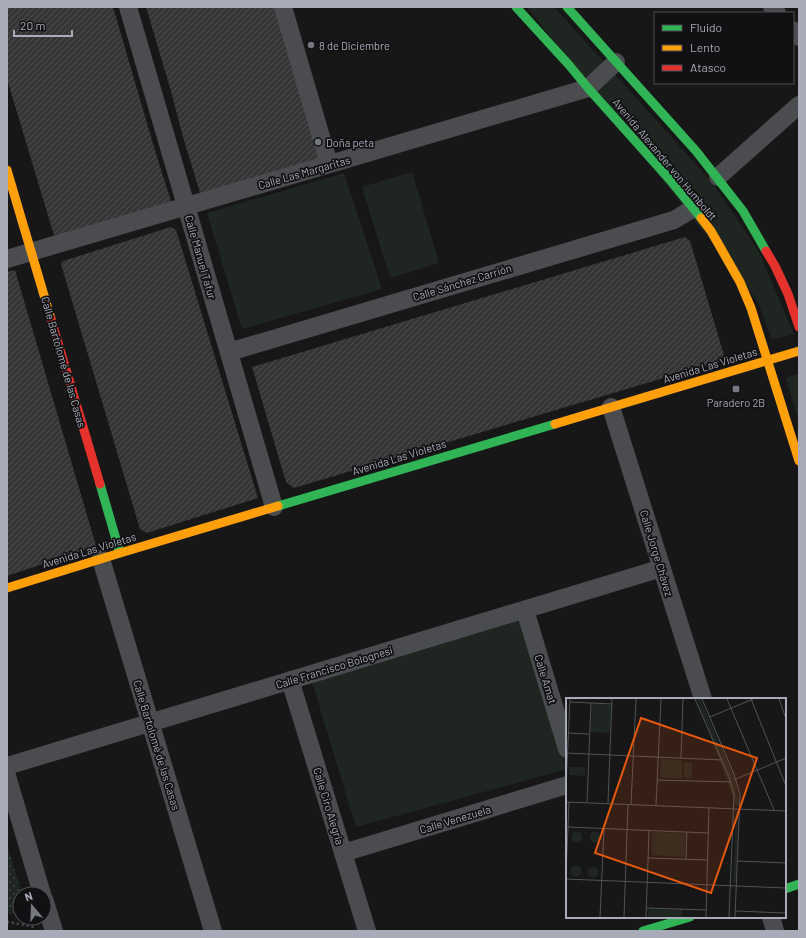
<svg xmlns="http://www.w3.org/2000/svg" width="806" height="938" font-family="Barlow,sans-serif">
<defs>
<pattern id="garden-dots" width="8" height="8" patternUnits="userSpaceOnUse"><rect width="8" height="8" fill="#1f2621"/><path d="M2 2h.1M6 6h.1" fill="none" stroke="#3d433f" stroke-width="1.8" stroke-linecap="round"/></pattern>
<pattern id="building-hatch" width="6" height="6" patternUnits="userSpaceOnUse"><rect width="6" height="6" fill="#353536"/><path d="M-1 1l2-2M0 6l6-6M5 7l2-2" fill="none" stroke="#4f5051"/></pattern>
</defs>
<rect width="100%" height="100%" fill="#171717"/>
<path fill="#1f2621" d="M527,7H554L711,181L758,250L794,334L772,340L757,300Z
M412,172L439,263L390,278L362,187Z
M344,173L382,289L242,329L207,213Z
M799,373V422L786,378Z
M522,620L567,769L356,827L312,682Z"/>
<path fill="url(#garden-dots)" d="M8,848L22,894H20V915L7,913V852Z"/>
<path fill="url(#building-hatch)" d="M7,7H113L156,154L172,204L56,242L7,79Z
M146,7H274L303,99L319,162L200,193L183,137L171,91Z
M171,227L176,230L181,246L258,498L147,533L140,529L61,264L63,261Z
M685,237L690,241L724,355L721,361L294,488L286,482L252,367Z
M15,270L96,546L7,576V272Z"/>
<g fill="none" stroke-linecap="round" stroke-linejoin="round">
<path stroke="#4d4e52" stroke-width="2.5" stroke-dasharray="2 3" stroke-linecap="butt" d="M7,922L25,925L34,927"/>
<path stroke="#4b4c50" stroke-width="18" d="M128,7L274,507
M283,7L329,164
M772,7L777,13
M793,30L799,37
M718,177L799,105
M7,259L588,88L616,62
M229,352L674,220L694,208
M611,407L703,699
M101,559L213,931
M525,610L567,749
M290,680L367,931
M7,766L662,568
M7,776L42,894
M343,853L567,785
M44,899L54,931
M771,917L775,931"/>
<path stroke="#30b455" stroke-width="9" d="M516,7L569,65L588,88L670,180L701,218
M567,7L696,151L743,211L766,251
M100,484L120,553
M278,506L555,424
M785,889L799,884
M643,931L690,917"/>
<path stroke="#ff9f0a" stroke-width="9" d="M7,170L51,319
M701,218L711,231L740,282L751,308L799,461
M555,424L799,351
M7,588L120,553L278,506"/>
<path stroke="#e5322d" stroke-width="9" d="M766,251L775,266L788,294L799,327
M51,319L100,484"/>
</g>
<g fill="#767880" stroke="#111113" stroke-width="1.5">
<circle cx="311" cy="45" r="4"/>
<circle cx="318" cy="142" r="4"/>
<rect x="732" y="385" width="8" height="8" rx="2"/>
</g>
<g text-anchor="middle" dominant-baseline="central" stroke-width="3.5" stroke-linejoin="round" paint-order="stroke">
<g font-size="11" fill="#a9acb8" stroke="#111113" text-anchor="start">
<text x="319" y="45">8 de Diciembre</text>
<text x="326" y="142">Doña peta</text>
<text x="736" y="402" text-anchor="middle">Paradero 2B</text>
</g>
<g font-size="11" fill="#a9acb8" stroke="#111113">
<text transform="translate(665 159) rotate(50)">Avenida Alexander von Humboldt</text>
<text transform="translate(304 172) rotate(-16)">Calle Las Margaritas</text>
<text transform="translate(201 257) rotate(74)">Calle Manuel Tafur</text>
<text transform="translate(462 282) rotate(-17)">Calle Sánchez Carrión</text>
<text transform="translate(64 362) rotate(74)">Calle Bartolomé de las Casas</text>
<text transform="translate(710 365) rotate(-17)">Avenida Las Violetas</text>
<text transform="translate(399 457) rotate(-17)">Avenida Las Violetas</text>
<text transform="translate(89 550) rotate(-17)">Avenida Las Violetas</text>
<text transform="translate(657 553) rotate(73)">Calle Jorge Chávez</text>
<text transform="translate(334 667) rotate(-17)">Calle Francisco Bolognesi</text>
<text transform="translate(546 679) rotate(73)">Calle Amat</text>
<text transform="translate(157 745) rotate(73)">Calle Bartolomé de las Casas</text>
<text transform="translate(329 806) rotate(73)">Calle Ciro Alegría</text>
<text transform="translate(455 819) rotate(-17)">Calle Venezuela</text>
</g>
</g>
<g transform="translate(566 698)">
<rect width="220" height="220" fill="#171717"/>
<path d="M131,1H134L169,81L173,108L170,107ZM26,6L45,7L44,35L25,34ZM95,61L116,62V81L94,79ZM118,65H126V80L118,79ZM4,69H19V78L3,77ZM172,113L170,185H167L170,114ZM86,134L120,135L119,159L86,157ZM83,211L116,212V219H82Z" fill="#1f2621"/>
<path d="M5.5 139a5.5 5.5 0 1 1 11 0a5.5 5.5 0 1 1-11 0ZM23.5 139a5.5 5.5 0 1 1 11 0a5.5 5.5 0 1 1-11 0ZM4.5 173a5.5 5.5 0 1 1 11 0a5.5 5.5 0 1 1-11 0ZM21.5 174a5.5 5.5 0 1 1 11 0a5.5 5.5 0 1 1-11 0Z" fill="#1f2621"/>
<path fill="none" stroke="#515357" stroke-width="1" d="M129,1L163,79L168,97L163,219M136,1L168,76L174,97L169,219M161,1L208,112M185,1L220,88M213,1L220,21M4,4L46,6M144,19L187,1M2,35L23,36M0,55L157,62M115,60L117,1M170,81L220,60M91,82L165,84M0,90L4,1M0,104L220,113M21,104L25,5M42,105L46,1M65,106L70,1M90,107L95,1M2,129L142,135M82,160L142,162M120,161L121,134M172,163L220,165M0,177L3,104M0,181L220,190M81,210L140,212M169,213L220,215M34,219L38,131M58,219L62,106M80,219L83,133M140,219L143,109"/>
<path fill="#e8590c" fill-opacity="0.15" stroke="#e8590c" stroke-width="2" d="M75,20L191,60L145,195L29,155Z"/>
<rect width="220" height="220" fill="none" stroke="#a9acb8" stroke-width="2"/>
</g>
<rect width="806" height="938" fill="none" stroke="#a9acb8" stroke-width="16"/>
<rect x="654" y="12" width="140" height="72" fill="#111113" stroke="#4e4f55"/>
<rect x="662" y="25" width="20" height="6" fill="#30b455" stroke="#4e4f55"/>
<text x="690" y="32" font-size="12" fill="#a9acb8">Fluido</text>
<rect x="662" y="45" width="20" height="6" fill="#ff9f0a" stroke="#4e4f55"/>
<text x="690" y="52" font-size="12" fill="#a9acb8">Lento</text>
<rect x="662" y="65" width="20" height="6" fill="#e5322d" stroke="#4e4f55"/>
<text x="690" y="72" font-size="12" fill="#a9acb8">Atasco</text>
<g transform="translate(32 906) rotate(341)"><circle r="19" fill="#111113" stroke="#4e4f55"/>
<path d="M0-3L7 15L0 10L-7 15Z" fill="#767880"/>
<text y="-6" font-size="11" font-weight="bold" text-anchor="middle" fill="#a9acb8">N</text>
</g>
<path d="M14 30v6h58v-6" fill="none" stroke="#a9acb8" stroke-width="2"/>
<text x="20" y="30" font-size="12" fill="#a9acb8" stroke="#111113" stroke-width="3" paint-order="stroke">20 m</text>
</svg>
